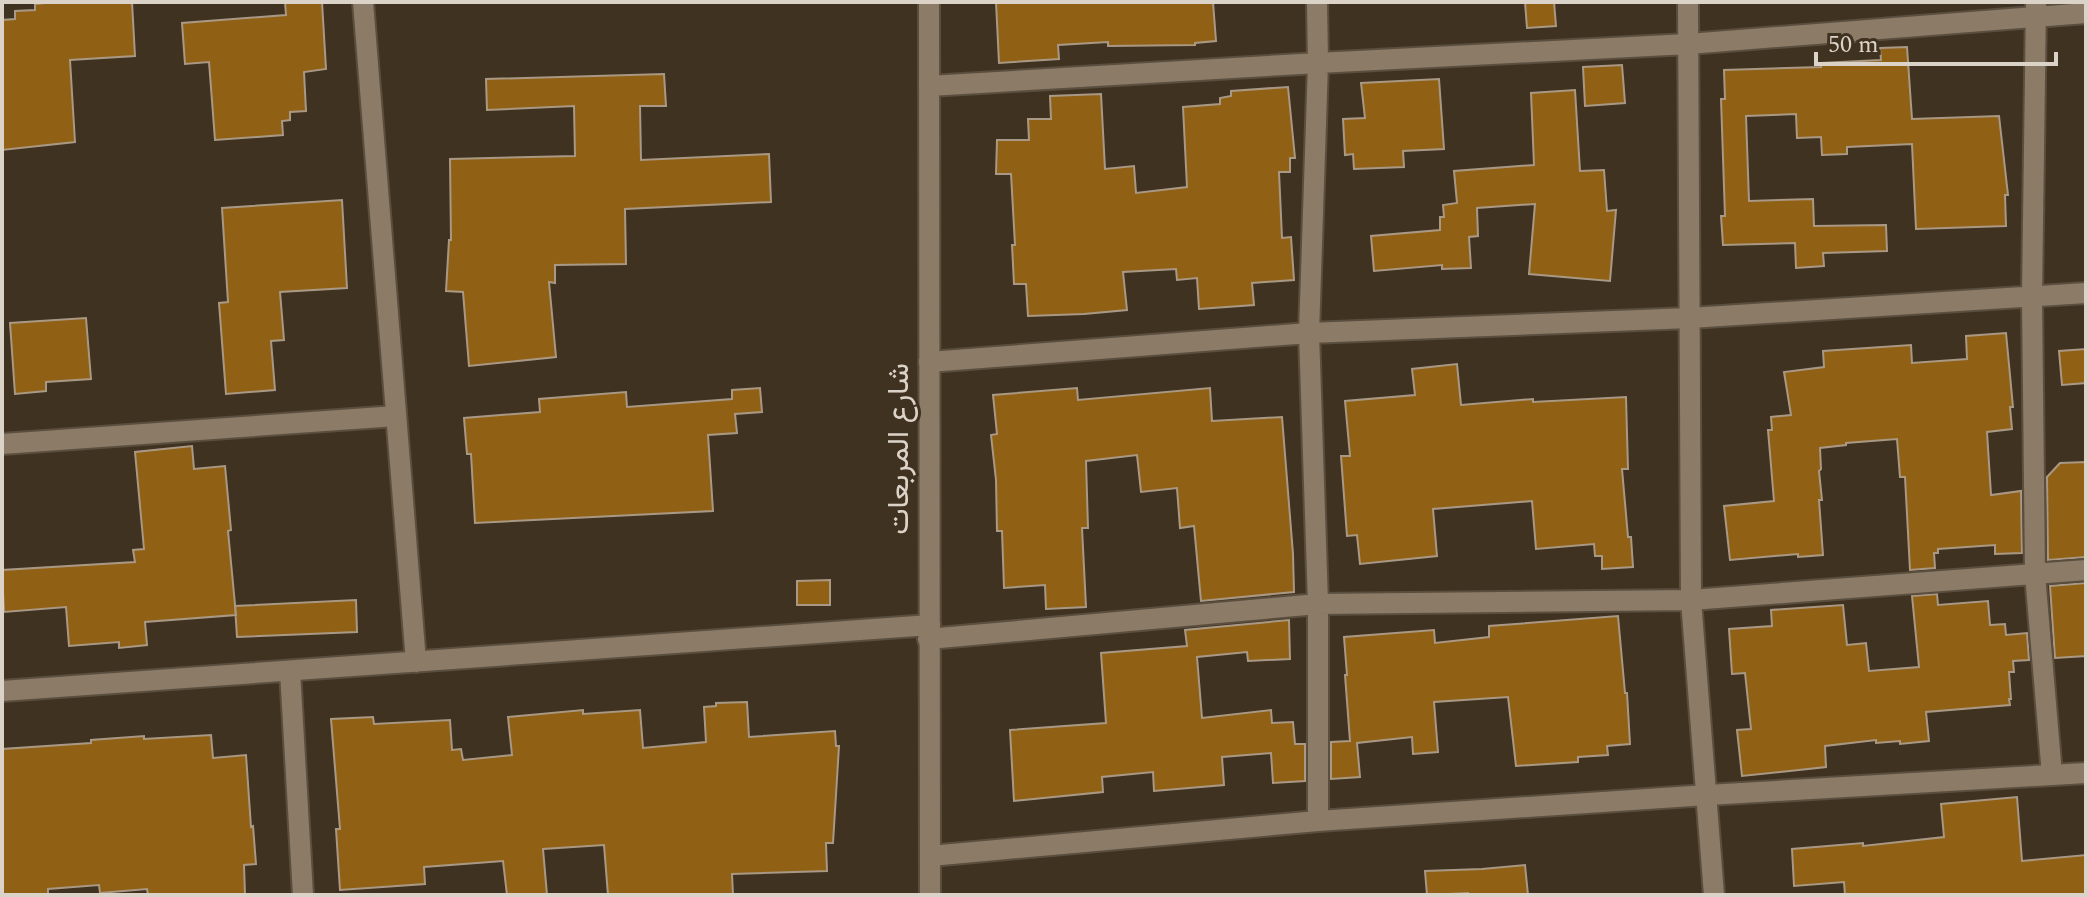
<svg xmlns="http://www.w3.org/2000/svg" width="2088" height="897" font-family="Spectral,Vazirmatn,serif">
<rect width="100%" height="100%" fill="#403220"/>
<path fill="#906014" stroke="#a99883" stroke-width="2" d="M56,2H132L135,56L70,60L75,142L2,150V20L15,19V11L35,10V4Z
M285,2H322L326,69L304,72L306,111L290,112V120L282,121L283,135L215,140L209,62L185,64L182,23L286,15Z
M996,2H1213L1216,41L1195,43V45L1108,46V42L1058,45L1059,59L999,63Z
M1525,2H1554L1556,26L1527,28Z
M1907,47L1912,119L1999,116L2008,195H2005L2006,226L1916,229L1912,144L1847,147V154L1822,155L1821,137L1797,138L1796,114L1746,116L1749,201L1813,199L1814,226L1886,225L1887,251L1823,253L1824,266L1796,268L1795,243L1723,245L1721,216H1725L1721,99H1725L1724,70L1821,67V63L1881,60L1880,48Z
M1622,65L1625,103L1585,106L1583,67Z
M664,74L666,106H640L641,160L769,154L771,202L625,209L626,264L555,265V283L549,282L556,357L469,366L463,292L446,291L449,240H451L450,159L575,156L574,106L487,110L486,79Z
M1439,79L1444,149L1403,151L1404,167L1354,169L1353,154L1345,155L1343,119L1365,118L1361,83Z
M1288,87L1295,158H1290V172H1279L1282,238L1291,237L1294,280L1252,283L1254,305L1199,309L1197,278L1177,280L1176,269L1123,272L1127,310L1084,314L1028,316L1026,284H1014L1012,245H1015L1011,174H996L997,140H1029L1028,119H1051L1050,96L1101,94L1105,169L1134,166L1136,193L1187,187L1183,107L1220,104V98L1231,96V91Z
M1575,90L1580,171L1604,170L1607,211L1616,210L1610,281L1529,274L1535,204L1477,208L1478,236L1469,237L1471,268L1442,269V265L1374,271L1371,236L1440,230V217H1444L1443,205L1457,203L1454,171L1534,165L1531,93Z
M342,200L347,288L280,292L284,340L271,341L275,390L226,394L219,303L228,302L222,208Z
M86,318L91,379L46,382V391L15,394L10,323Z
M2006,333L2013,407H2010L2012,429L1987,432L1991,495L2021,491L2022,553L1995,554V545L1938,549V553H1934L1935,568L1910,570L1905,477H1900L1897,439L1846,443V445L1820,448L1821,469L1819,471L1822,500H1819L1823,555L1798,557V554L1730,560L1724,506L1774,501L1768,430H1772L1771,417L1791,415L1784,372L1824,367L1823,351L1911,345L1912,363L1967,359L1966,336Z
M2086,349V383L2062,385L2059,351Z
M1457,364L1461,405L1533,399V402L1626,397L1628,469H1622L1628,537H1631L1633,567L1602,569V556H1595L1594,544L1536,549L1532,501L1433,509L1437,556L1360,564L1357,535L1347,536L1341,456H1350L1345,401L1415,395L1412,369Z
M760,388L762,412L735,414L737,433L708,435L713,511L475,523L471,454H467L464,418L540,412L539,399L626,392L627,407L732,399V390Z
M1077,388L1078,400L1210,388L1212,421L1282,417L1293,554L1294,592L1201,601L1194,526L1180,528L1177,488L1141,492L1137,455L1086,461L1088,528H1082L1086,607L1046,609L1045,585L1004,588L1002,531H997L996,480L991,435L997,434L993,395Z
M192,446L194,469L225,466L231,530L228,531L236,615L145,622L147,645L119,648V642L69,646L66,607L4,612L2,570L135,562L133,550L144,549L135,452Z
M2086,462V557L2048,560L2047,477L2060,463Z
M830,580V605H797V581Z
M2086,583V656L2055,658L2050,586Z
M1937,594L1938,605L1988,601L1990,625L2005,624L2006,635L2027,633L2029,660L2013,661L2014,672H2009L2011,699H2009L2010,705L1926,712L1929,741L1900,744V741L1876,743V740L1825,746L1826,767L1742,776L1737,730L1751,729L1745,673L1732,674L1729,629L1772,626L1771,610L1843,605L1847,645L1866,643L1869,671L1919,667L1912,596Z
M356,600L357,632L237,637L235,606Z
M1618,616L1625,693H1627L1630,744L1607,746L1608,755L1578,757V762L1516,766L1508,697L1434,702L1438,752L1413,754L1412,737L1357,743L1360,777L1331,779V742L1350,741L1345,675H1347L1344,637L1434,630L1435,643L1489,637V626Z
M1289,620L1290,659L1248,661L1247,652L1197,657L1202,718L1271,710L1272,723L1293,722L1295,744H1305V781L1273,783L1271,753L1222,757L1224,785L1154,791L1153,772L1102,777L1103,792L1014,801L1010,730L1106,723L1101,653L1187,646L1185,630Z
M747,702L749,737L835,731L836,746H839L833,843H826L827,871L732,874L733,895H608L604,845L543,849L547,895H507L503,861L424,867L425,884L340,890L336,829H340L331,719L373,717L374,724L450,720L452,750L461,749L463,760L512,755L508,717L583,710V714L640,710L643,748L706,742L704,707L716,706V703Z
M211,735L213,758L246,755L251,827L253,826L256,864L244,865L245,895H148L147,889L100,893L99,885L48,889V895H2V749L91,743V740L144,736V739Z
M2017,797L2022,861L2086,855V895H1845L1844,882L1794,886L1792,849L1863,843V846L1944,837L1941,804Z
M1525,865L1528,895H1468V893L1427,895L1425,871L1482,869Z"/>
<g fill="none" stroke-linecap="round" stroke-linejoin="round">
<defs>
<path id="minor" d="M363,2L416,662
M1317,2L1318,63L1309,333L1318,604V821
M1688,2L1691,600L1714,895
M2036,2L2032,297L2035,574L2052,775
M929,86L1318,63L1688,44L2086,13
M929,362L1309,333L1690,318L2086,293
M2,444L396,416
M928,639L1318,604L1691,600L2086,570
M290,671L303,895
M2,691L930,625
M930,856L1318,821L1707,795L2086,773"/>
<path id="tertiary" d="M929,2L930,895"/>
</defs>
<use href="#minor" stroke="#5a4e3e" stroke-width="24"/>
<use href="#tertiary" stroke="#5a4e3e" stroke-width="24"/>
<use href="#minor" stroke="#8c7b67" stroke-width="20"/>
<use href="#tertiary" stroke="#8c7b67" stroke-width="20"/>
</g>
<g text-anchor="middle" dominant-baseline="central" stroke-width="6" stroke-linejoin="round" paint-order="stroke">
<g font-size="30" fill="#dcd3c8" stroke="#403220">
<text transform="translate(899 449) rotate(-90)">شارع المربعات</text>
</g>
</g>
<rect width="2088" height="897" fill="none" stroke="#dcd3c8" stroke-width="8"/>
<path d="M1816 52v12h240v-12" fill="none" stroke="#dcd3c8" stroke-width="4"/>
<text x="1828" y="52" font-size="24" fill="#dcd3c8" stroke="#403220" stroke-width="6" paint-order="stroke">50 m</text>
</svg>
